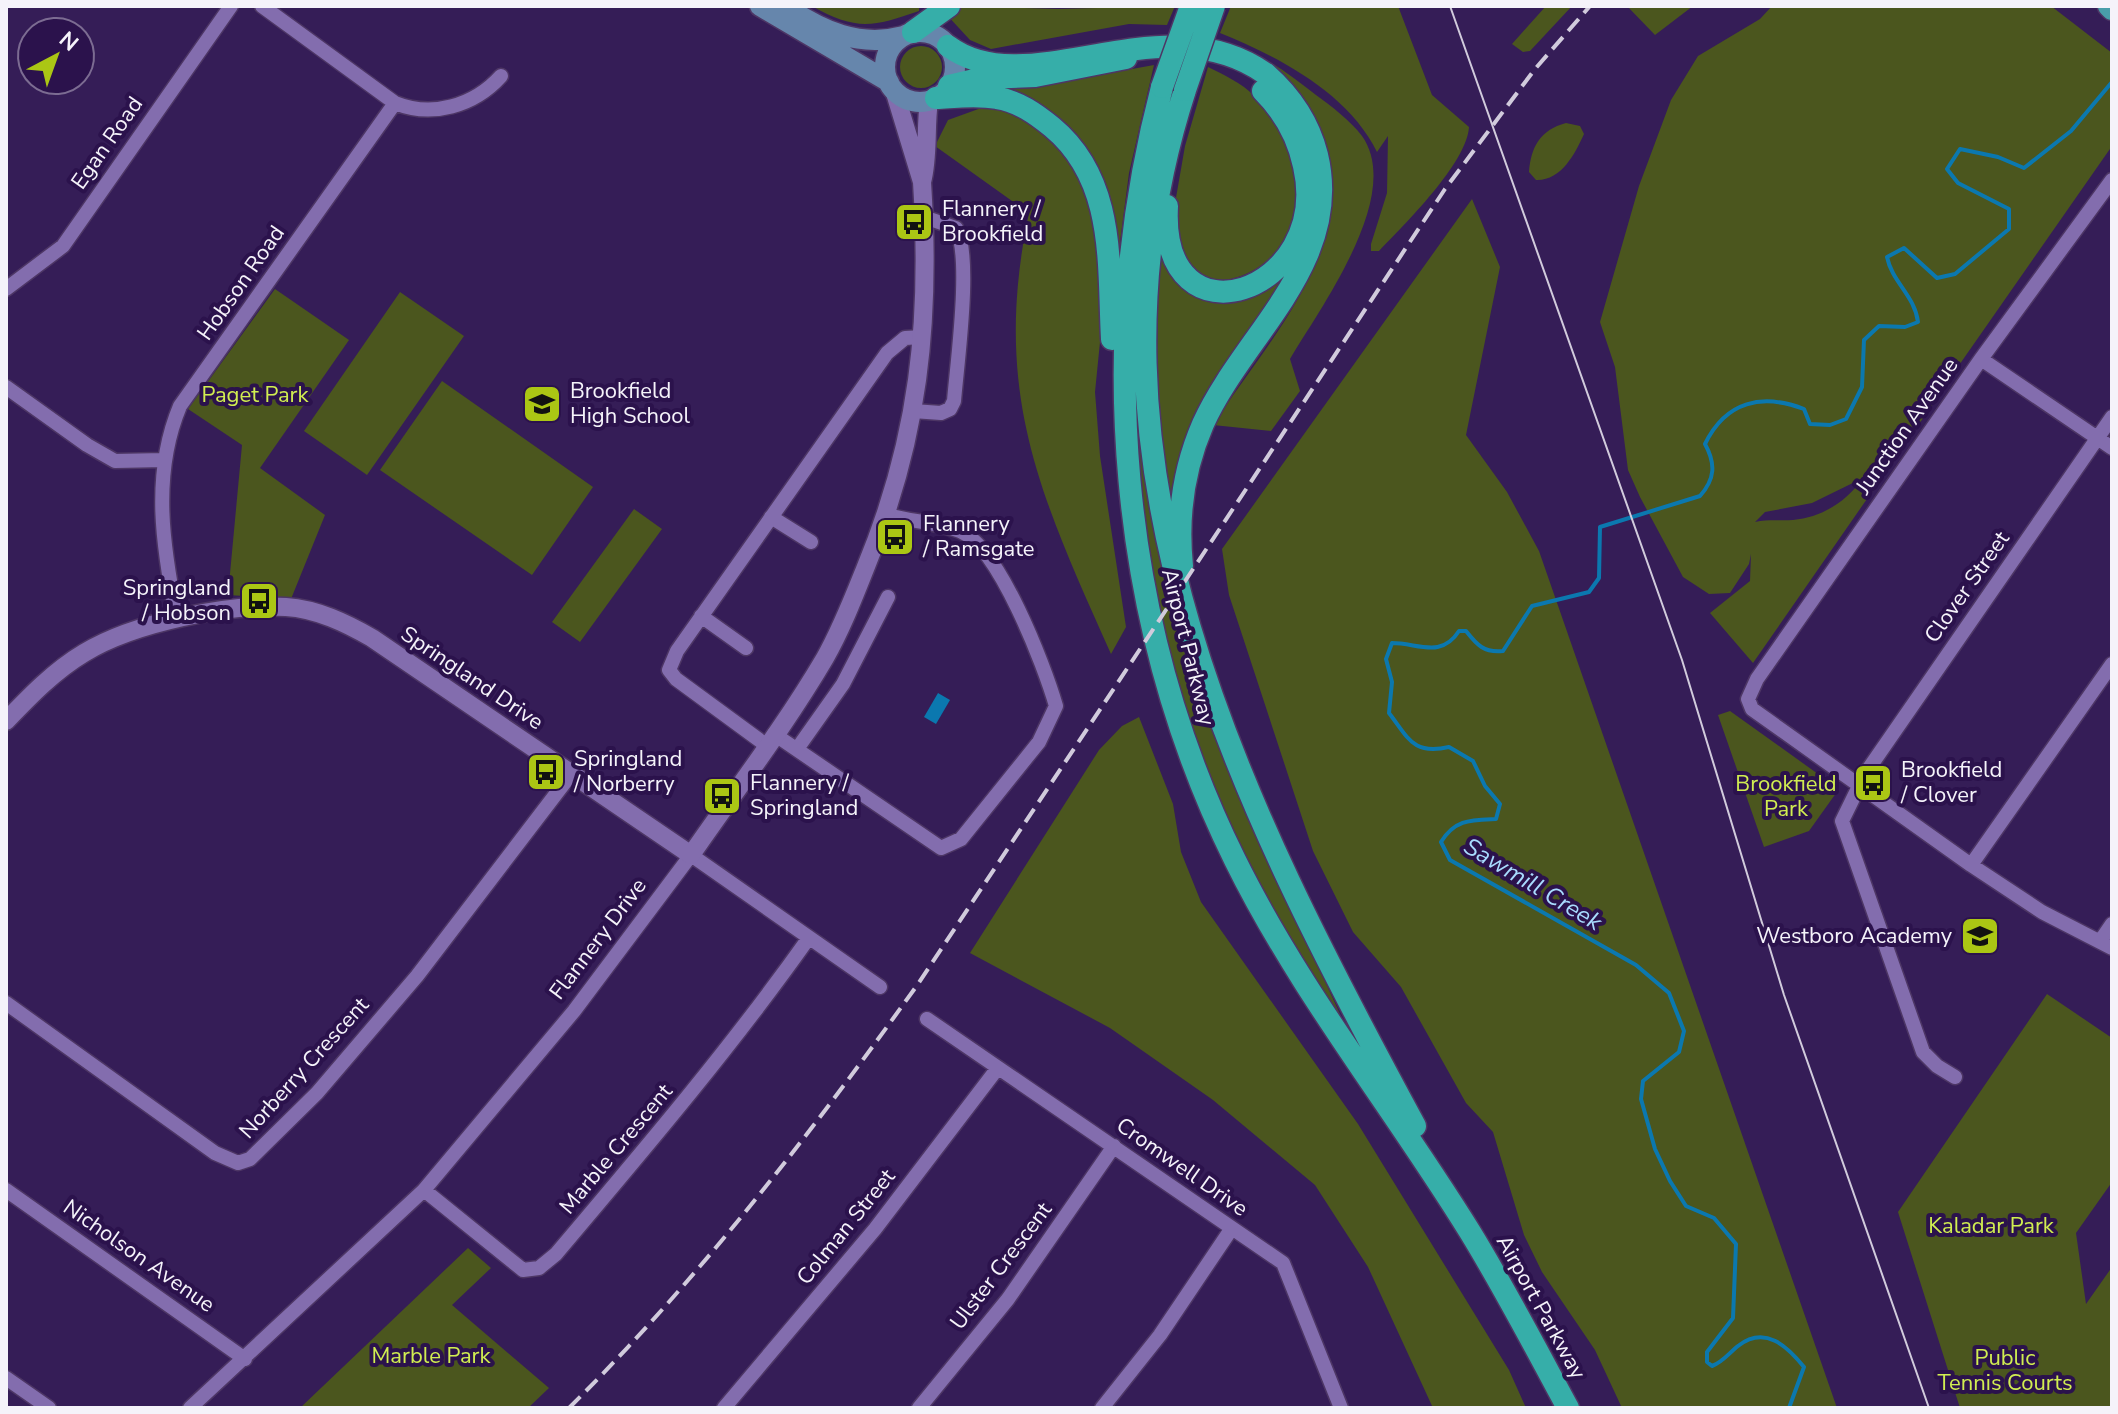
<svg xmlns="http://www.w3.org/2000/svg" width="2118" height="1414" font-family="'Nunito Sans',sans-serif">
<rect width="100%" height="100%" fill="#351d57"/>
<path fill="#4b561e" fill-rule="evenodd" d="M812,6H919V11C873,27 856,31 812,6Z
M958,6L1058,9L1175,6L1167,25L1129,24L991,49L970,40L946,14Z
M1231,6H1398L1432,95L1469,127C1467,163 1404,225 1379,251H1371V244L1387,193L1388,136L1377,152C1348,93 1279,57 1220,33Z
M1546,6H1572L1530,51L1523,52L1512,44Z
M1627,6H1693L1655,35Z
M1772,6H2051L2112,53V146L1941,391L1928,399L1935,401L1753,663L1710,613L1750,581L1751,554L1749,564L1730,593L1709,594L1683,577L1640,497L1628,470L1615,367L1600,322L1639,186L1671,100L1698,56L1760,19ZM1863,478C1847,501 1823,517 1793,520C1780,521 1769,519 1755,522L1765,512L1812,503Z
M1227,42C1260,52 1288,73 1316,95C1331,106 1350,120 1362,136C1404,195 1320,308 1290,359L1300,391L1271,431L1213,425C1266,342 1362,245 1322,139C1317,124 1311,108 1300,95C1280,74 1242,64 1227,42Z
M900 67a21 21 0 1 1 42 0a21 21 0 1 1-42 0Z
M1154,65L1129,173L1118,258L1103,184L1013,97L1015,84L1066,81Z
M1208,67C1224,75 1242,83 1254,96C1300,143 1321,233 1254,270C1241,277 1223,284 1208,278C1199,275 1190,267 1182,261L1173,215L1185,146Z
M995,103L1041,129L1072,164L1086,192L1096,230L1102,322L1095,392L1100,456L1126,627L1111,654C1040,495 991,392 1029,213L935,146L948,120Z
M1566,123L1580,126L1584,134C1575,154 1561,181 1536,180L1529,172C1531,147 1540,130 1566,123Z
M1472,199L1500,267L1466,435L1507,492L1539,551L1837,1408H1622L1595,1350L1542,1272L1524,1235L1493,1132L1466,1103L1401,987L1353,932L1313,851L1229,595L1222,549Z
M1159,252L1198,292L1289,263L1278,296L1172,508L1168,507L1156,397Z
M275,289L349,340L260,468L325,515L291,599L228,595L242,445L188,409Z
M400,292L464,336L367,475L304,431Z
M1137,357L1140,437L1154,527L1190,665L1231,776L1340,1014L1336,1017L1259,894L1217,805L1161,635L1133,441Z
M442,381L593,487L532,575L380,470Z
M634,509L662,529L580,642L552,622Z
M1730,711L1839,789L1809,831L1764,847L1718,715Z
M1139,717L1173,804L1181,852L1201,902L1358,1124L1509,1370L1526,1408H1433L1368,1267L1315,1185L1213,1100L1110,1028L970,953L1099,750L1122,726Z
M2047,994L2112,1038V1182L2076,1233L2086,1304L2112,1267V1408H1960L1898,1212Z
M468,1248L491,1268L452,1305L549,1388L528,1408H300Z"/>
<path fill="#0b78af" d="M938,693L950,700L936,724L924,717Z"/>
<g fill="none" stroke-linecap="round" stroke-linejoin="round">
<path stroke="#0b78af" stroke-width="4" d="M1789,1408L1804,1367C1787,1346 1765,1325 1738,1346C1729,1353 1723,1362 1712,1366L1707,1362V1352L1733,1318L1736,1244L1714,1218L1686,1206L1670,1181L1655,1149L1641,1099L1643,1081L1679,1052L1684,1031L1669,993L1636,965L1450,860L1441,842C1455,819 1471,820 1496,819L1500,804L1485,786L1473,761L1449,747C1413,755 1409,739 1389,713L1392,682L1386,659L1392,643C1418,643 1441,659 1459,631H1466C1477,645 1484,653 1503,651L1532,606L1589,592L1599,578L1600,527L1700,496C1715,479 1716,464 1705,444C1726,401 1762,393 1804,409L1810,424L1830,425L1846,419L1862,387L1864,340L1879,326L1905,327L1918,322C1915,296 1892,282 1887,257L1904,248L1937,278L1955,274L2009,229V209L1958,183L1947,169L1960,149L1998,157L2024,168L2071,131L2112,82"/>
<defs>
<path id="minor" d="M262,6L395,103C432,118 474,106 501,76
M2112,180L1981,359L1757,679L1748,699L1752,709L1971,865L2042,912L2112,948
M6,289L63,246L231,6
M1981,359L2112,448
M6,387L87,445L115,461L164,460
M913,411L941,413L950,409L954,401C957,364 972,256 956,228L924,217
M771,517L811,542
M701,616L746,648
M177,619C163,548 151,475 180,406L395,103
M774,734L941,848L961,839L1039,742L1056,706C1044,665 999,547 960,531C938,522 911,522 888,515
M766,745L676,679L669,670L677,651L887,353L905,338L923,337
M797,749L843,684L888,597
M1971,865L2112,664
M2101,940L2112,924
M6,1003L215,1153L238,1163L250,1159L317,1093L417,976L572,773
M927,1019L1283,1263L1341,1408
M1955,1077L1937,1066L1923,1052L1842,821L1865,774L2112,417
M6,1190L245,1359
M424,1190L523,1270L539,1268L556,1254C643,1151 730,1049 808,939
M6,1378L49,1408
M190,1408L424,1190L574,1011L691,855L880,987
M724,1408L875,1229L997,1069
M919,1408L1008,1299L1114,1146
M1102,1408L1160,1335L1232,1228"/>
<path id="tertiary" d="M894,90L922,182
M6,721C30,696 54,671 84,653C133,623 229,603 286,607C317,609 346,623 372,638L691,855C736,790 785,726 825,658C841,630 853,599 865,569C919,439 931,322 922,182C929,156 925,127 929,101"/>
<path id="secondary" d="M760,6L889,82
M785,6C822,31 859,48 904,36
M885 67a35 35 0 1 1 70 0a35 35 0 1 1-70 0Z"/>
<path id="primary" d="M2109,6L2112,9"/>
<path id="trunk" d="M913,32L949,6
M948,46C1029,106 1163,0 1266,74C1291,96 1309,123 1317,155C1343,263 1243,335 1203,424C1183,470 1177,517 1182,566
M949,86L983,78L1035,76L1126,58
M1162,87C1095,342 1118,624 1235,860C1300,992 1393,1107 1470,1232C1505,1289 1536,1349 1568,1408
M1185,90C1064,461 1242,806 1415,1126
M936,98C956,97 977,94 997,98C1018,101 1036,114 1052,127C1116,180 1108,264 1112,339
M1167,206C1159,352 1333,293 1304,166C1298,137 1284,112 1263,91"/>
</defs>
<use href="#minor" stroke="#4d3665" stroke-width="17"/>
<use href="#tertiary" stroke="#4d3665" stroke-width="21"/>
<use href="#secondary" stroke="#4d3665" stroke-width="23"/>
<use href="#primary" stroke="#4d3665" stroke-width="25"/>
<use href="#trunk" stroke="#4d3665" stroke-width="25"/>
<use href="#minor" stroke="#836dae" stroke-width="14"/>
<use href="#tertiary" stroke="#836dae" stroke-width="18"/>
<use href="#secondary" stroke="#6686ac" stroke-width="20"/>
<use href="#primary" stroke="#499eaa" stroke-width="22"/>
<use href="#trunk" stroke="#36aea9" stroke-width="22"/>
<path stroke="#d1cbdc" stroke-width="2" d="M1450,6L1682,660L1784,995L1929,1408"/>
<path stroke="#d1cbdc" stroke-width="4" stroke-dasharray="16 8" stroke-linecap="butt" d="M569,1408C699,1279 811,1133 918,984L1445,189L1535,69L1590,6"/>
<defs>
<path id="trunk-bridge" d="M1162,87L1191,6
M1185,90L1214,6"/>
</defs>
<use href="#trunk-bridge" stroke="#4d3665" stroke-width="25" stroke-linecap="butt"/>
<use href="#trunk-bridge" stroke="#36aea9" stroke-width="22"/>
</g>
<defs>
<symbol id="bus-square" viewBox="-11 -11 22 22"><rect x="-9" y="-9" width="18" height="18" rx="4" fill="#abc614" stroke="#2b124c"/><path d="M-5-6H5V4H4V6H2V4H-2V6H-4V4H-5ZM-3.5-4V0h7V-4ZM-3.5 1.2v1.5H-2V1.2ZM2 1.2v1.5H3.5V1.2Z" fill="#111"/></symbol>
<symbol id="school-square" viewBox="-11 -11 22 22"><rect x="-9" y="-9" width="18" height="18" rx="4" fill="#abc614" stroke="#2b124c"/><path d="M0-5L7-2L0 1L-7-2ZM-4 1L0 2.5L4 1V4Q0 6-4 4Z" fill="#111"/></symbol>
</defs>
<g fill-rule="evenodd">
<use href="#bus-square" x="892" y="200" width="44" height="44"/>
<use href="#school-square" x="520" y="382" width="44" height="44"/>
<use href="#bus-square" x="873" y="515" width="44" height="44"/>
<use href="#bus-square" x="237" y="579" width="44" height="44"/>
<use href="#bus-square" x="524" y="750" width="44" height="44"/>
<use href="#bus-square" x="1851" y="761" width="44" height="44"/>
<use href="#bus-square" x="700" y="774" width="44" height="44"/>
<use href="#school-square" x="1958" y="914" width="44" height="44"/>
</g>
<g text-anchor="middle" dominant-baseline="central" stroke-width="8" stroke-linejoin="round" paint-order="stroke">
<g font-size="22" fill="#f5f3fa" stroke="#2b124c">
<text transform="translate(107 143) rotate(-55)">Egan Road</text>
<text transform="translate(241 283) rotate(-55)">Hobson Road</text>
<text transform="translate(1907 426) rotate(-55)">Junction Avenue</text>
<text transform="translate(1967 587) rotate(-55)">Clover Street</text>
<text transform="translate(1188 647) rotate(76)">Airport Parkway</text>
<text transform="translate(472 678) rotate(34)">Springland Drive</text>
<text transform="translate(598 939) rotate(-53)">Flannery Drive</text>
<text transform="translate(304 1068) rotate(-48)">Norberry Crescent</text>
<text transform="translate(616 1149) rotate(-50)">Marble Crescent</text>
<text transform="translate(1182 1167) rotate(35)">Cromwell Drive</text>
<text transform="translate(846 1227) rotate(-51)">Colman Street</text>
<text transform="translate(139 1256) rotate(35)">Nicholson Avenue</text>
<text transform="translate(1001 1266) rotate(-53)">Ulster Crescent</text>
<text transform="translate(1541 1307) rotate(61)">Airport Parkway</text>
</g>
<g font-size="22" fill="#f5f3fa" stroke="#2b124c" text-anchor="start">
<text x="942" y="209">Flannery /<tspan x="942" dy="25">Brookfield</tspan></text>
<text x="570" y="391">Brookfield<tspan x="570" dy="25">High School</tspan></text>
<text x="923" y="524">Flannery<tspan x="923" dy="25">/ Ramsgate</tspan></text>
<text x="231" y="588" text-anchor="end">Springland<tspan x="231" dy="25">/ Hobson</tspan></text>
<text x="574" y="759">Springland<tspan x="574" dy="25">/ Norberry</tspan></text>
<text x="1901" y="770">Brookfield<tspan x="1901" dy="25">/ Clover</tspan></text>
<text x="750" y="783">Flannery /<tspan x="750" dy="25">Springland</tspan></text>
<text x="1952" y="936" text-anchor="end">Westboro Academy</text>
</g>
<g font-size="22" fill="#d1ee51" stroke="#2b124c">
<text x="255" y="395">Paget Park</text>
<text x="1786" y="784">Brookfield<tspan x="1786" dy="25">Park</tspan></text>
<text x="1991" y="1226">Kaladar Park</text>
<text x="431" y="1356">Marble Park</text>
<text x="2005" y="1358">Public<tspan x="2005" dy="25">Tennis Courts</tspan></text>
</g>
<g font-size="24" font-style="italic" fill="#a8dbfe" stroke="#2b124c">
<text transform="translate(1533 884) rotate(31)">Sawmill Creek</text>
</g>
</g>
<rect width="2118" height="1414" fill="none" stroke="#f5f3fa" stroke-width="16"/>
<g transform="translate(56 56) rotate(41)"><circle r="38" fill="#2b124c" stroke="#7c6c92" stroke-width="2"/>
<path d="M0-6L14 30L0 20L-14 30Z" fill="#abc614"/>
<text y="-12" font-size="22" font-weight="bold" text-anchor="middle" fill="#f5f3fa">N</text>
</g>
</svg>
